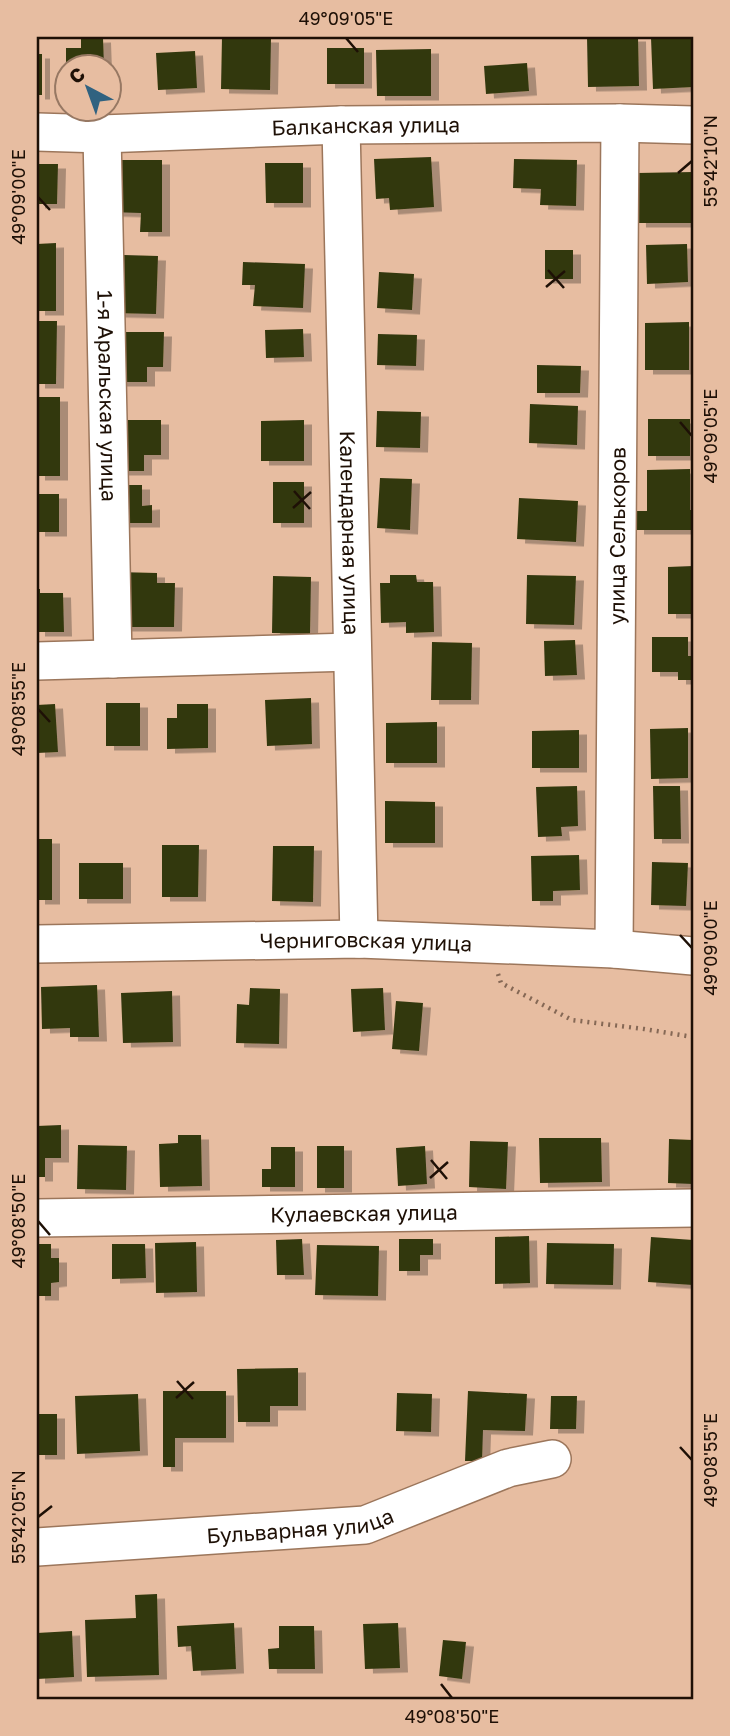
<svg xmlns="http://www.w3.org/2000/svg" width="730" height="1736" font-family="'Golos Text',sans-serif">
<defs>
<filter id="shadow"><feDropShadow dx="8" dy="4.5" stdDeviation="0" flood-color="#0004"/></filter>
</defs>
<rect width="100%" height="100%" fill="#e7bda1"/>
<path fill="#33380e" filter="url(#shadow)" d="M222,37L271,38L270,90L221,89Z
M587,37H638L639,86L588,87Z
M693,37V87L653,89L651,38Z
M103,38L104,66H66V48H81V39Z
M327,48H364V84H327Z
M431,49V96H377L376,50Z
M195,51L197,88L158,90L156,53Z
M37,54H42V95H37Z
M527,63L529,91L486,94L484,66Z
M431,157L434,207L390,210L389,198L376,199L374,159Z
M514,159L577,160L576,206L540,205L541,189L513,188Z
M108,160H162V232H140L141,213L108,212Z
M265,163H303V203H266Z
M37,164H58L57,204H37Z
M693,172V223H638L637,173Z
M56,243V311H37V244Z
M687,244L688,282L647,284L646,245Z
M545,250H573V279H545Z
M124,255L158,256L156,314L114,313L115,271H124Z
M243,262L305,264L303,308L253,306L255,285H242Z
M379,272L414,274L412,310L377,308Z
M37,321H57L56,384H37Z
M689,322V370H645V323Z
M303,329L304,357L266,358L265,330Z
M111,332H164L163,367H147V382H117Z
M378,334L417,335L416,366L377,365Z
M537,365L581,366L580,393H537Z
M37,397H60V476H37Z
M530,404L578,406L577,445L529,443Z
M377,411L421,412L420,448L376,447Z
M648,419H690V456H648Z
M121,420H161V455H144V471H121Z
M304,420V461H261V421Z
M690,469V510H693V530H636V511H647V470Z
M380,478L412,479L410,530L377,528Z
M273,482H304V523H273Z
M114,485H142V506L152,505V523H114Z
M37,494H59V532H37Z
M519,498L578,501L576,542L517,539Z
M693,566V614H668V567Z
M117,572L157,573V583H175L174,627H117Z
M390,575H416L417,582H433L434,632L406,633V622L381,623L380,583H390Z
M527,575L576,576L574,625L526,624Z
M273,576L311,577L310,634L272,633Z
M37,589H40V593H63L64,632H37Z
M652,637H688V656H693V680H678V672H652Z
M575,640L577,675L545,676L544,641Z
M432,642L472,643L471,700H431Z
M311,698L312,744L267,746L265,700Z
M106,703H140V746H106Z
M55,704L58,752L37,753V705Z
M177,704H208V748L167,749V718H177Z
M437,722V763H386V723Z
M688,728V778L651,779L650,729Z
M579,730V768H532V731Z
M577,786L578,826L561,827L562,836L538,837L536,787Z
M653,786H680L681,839H654Z
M385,801L435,802V843H385Z
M37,839H52V900H37Z
M162,845H199L198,897H162Z
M273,846H314L313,902L272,901Z
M579,855L580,890L553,891V901H532L531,856Z
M652,862L688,863L686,906L651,905Z
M79,863H123V899H79Z
M97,985L99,1037H70V1028L42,1029L41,987Z
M250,988L280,989L279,1044L236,1043L237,1004L249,1005Z
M383,988L385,1030L353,1032L351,989Z
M172,991L173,1042L123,1043L121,993Z
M396,1001L423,1003L419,1051L392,1049Z
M61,1125V1158H45V1177H37V1126Z
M178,1135H201L202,1186L160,1187L159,1144L178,1143Z
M539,1138H601L602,1182L540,1183Z
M669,1139L693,1140V1184L668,1183Z
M470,1141L508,1142L506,1189L469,1187Z
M78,1145L127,1146L126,1190L77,1189Z
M317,1146H344V1188H317Z
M425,1146L427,1184L398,1186L396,1148Z
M271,1147H295V1187H262V1169H271Z
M529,1236L530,1283L495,1284V1237Z
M651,1237L693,1240V1285L648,1282Z
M302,1239L304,1275H277L276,1240Z
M399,1239H433V1255H420V1271H399Z
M196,1242L197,1292L156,1293L155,1243Z
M547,1243L614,1244L613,1285L546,1284Z
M37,1244H51V1258H59V1282L51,1283V1296H37Z
M112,1244H145L146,1278L112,1279Z
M317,1245L379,1246L378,1296L315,1295Z
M298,1368V1406H270V1422H238L237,1369Z
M163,1391H226V1438H175V1467H163Z
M468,1391L527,1394L525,1431L483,1430L482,1461H465Z
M397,1393L432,1394L431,1432L396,1431Z
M138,1394L140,1451L77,1454L75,1396Z
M551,1396H577L576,1429H550Z
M37,1414H57V1455H37Z
M157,1594L159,1675L87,1677L85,1620L136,1618L135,1595Z
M234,1623L236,1669L193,1671L191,1646L178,1647L177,1626Z
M398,1623L400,1668L365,1669L363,1624Z
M279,1626H314L315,1669H269L268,1649L279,1648Z
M72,1631L74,1677L37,1679V1633Z
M443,1640L466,1642L462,1679L439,1676Z"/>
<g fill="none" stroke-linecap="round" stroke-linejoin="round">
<defs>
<g id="minor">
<path id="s1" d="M341,125L359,939"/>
<path id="s2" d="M37,132L102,134L341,125L620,123L693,125"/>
<path id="s3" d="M102,134L113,659"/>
<path d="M37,661L352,652"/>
<path id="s4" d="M37,944L359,939L614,949L693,956"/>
<path id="s5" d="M614,949L620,123"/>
<path id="s6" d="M37,1218L693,1208"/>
<path id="s7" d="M37,1547L365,1525L508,1468L552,1459"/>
</g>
</defs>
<use href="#minor" stroke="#9c765b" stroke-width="40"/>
<path stroke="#856855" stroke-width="4.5" stroke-dasharray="2 5" stroke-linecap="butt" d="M498,974L501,983L572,1020L644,1029L693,1037"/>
<use href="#minor" stroke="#fff" stroke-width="37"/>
</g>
<path fill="none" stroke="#1e1006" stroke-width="2.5" d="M346,38L358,52M678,173L692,161M38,197L50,210M548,270L564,288M546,287L565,271M680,422L692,436M294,491L310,509M293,508L311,492M38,709L50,722M680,935L692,948M431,1160L447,1179M430,1178L448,1162M38,1221L50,1235M177,1381L193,1399M176,1398L194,1382M680,1447L692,1460M38,1517L52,1506M441,1684L452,1698"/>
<g text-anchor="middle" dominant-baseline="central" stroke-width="7" stroke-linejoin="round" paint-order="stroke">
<g font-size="21" fill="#1e1006" stroke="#e7bda1">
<text stroke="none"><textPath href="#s2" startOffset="329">Балканская улица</textPath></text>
<text stroke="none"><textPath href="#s3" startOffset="262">1-я Аральская улица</textPath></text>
<text stroke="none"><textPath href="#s1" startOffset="408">Календарная улица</textPath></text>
<text stroke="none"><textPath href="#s5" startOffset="413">улица Селькоров</textPath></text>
<text stroke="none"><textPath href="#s4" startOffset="329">Черниговская улица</textPath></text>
<text stroke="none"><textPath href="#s6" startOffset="327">Кулаевская улица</textPath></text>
<text stroke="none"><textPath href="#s7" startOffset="264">Бульварная улица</textPath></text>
</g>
</g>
<rect width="730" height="1736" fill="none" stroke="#e7bda1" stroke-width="77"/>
<g transform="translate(88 88) rotate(319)"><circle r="33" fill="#e7bda1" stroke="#977863" stroke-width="2"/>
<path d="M0-5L12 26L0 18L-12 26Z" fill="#306280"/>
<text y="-10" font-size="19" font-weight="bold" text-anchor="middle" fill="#1e1006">С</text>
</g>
<rect x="38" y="38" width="654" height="1660" fill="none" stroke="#1e1006" stroke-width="2.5"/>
<g font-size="18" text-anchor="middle" fill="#1e1006">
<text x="346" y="25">49°09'05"E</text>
<text transform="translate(711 161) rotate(-90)" y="6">55°42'10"N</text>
<text transform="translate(19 197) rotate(-90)" y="6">49°09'00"E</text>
<text transform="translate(711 436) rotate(-90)" y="6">49°09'05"E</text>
<text transform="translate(19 709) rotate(-90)" y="6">49°08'55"E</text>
<text transform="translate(711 948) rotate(-90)" y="6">49°09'00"E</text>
<text transform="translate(19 1221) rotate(-90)" y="6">49°08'50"E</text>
<text transform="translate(711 1460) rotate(-90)" y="6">49°08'55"E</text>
<text transform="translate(19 1517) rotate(-90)" y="6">55°42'05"N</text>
<text x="452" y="1723">49°08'50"E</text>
</g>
</svg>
